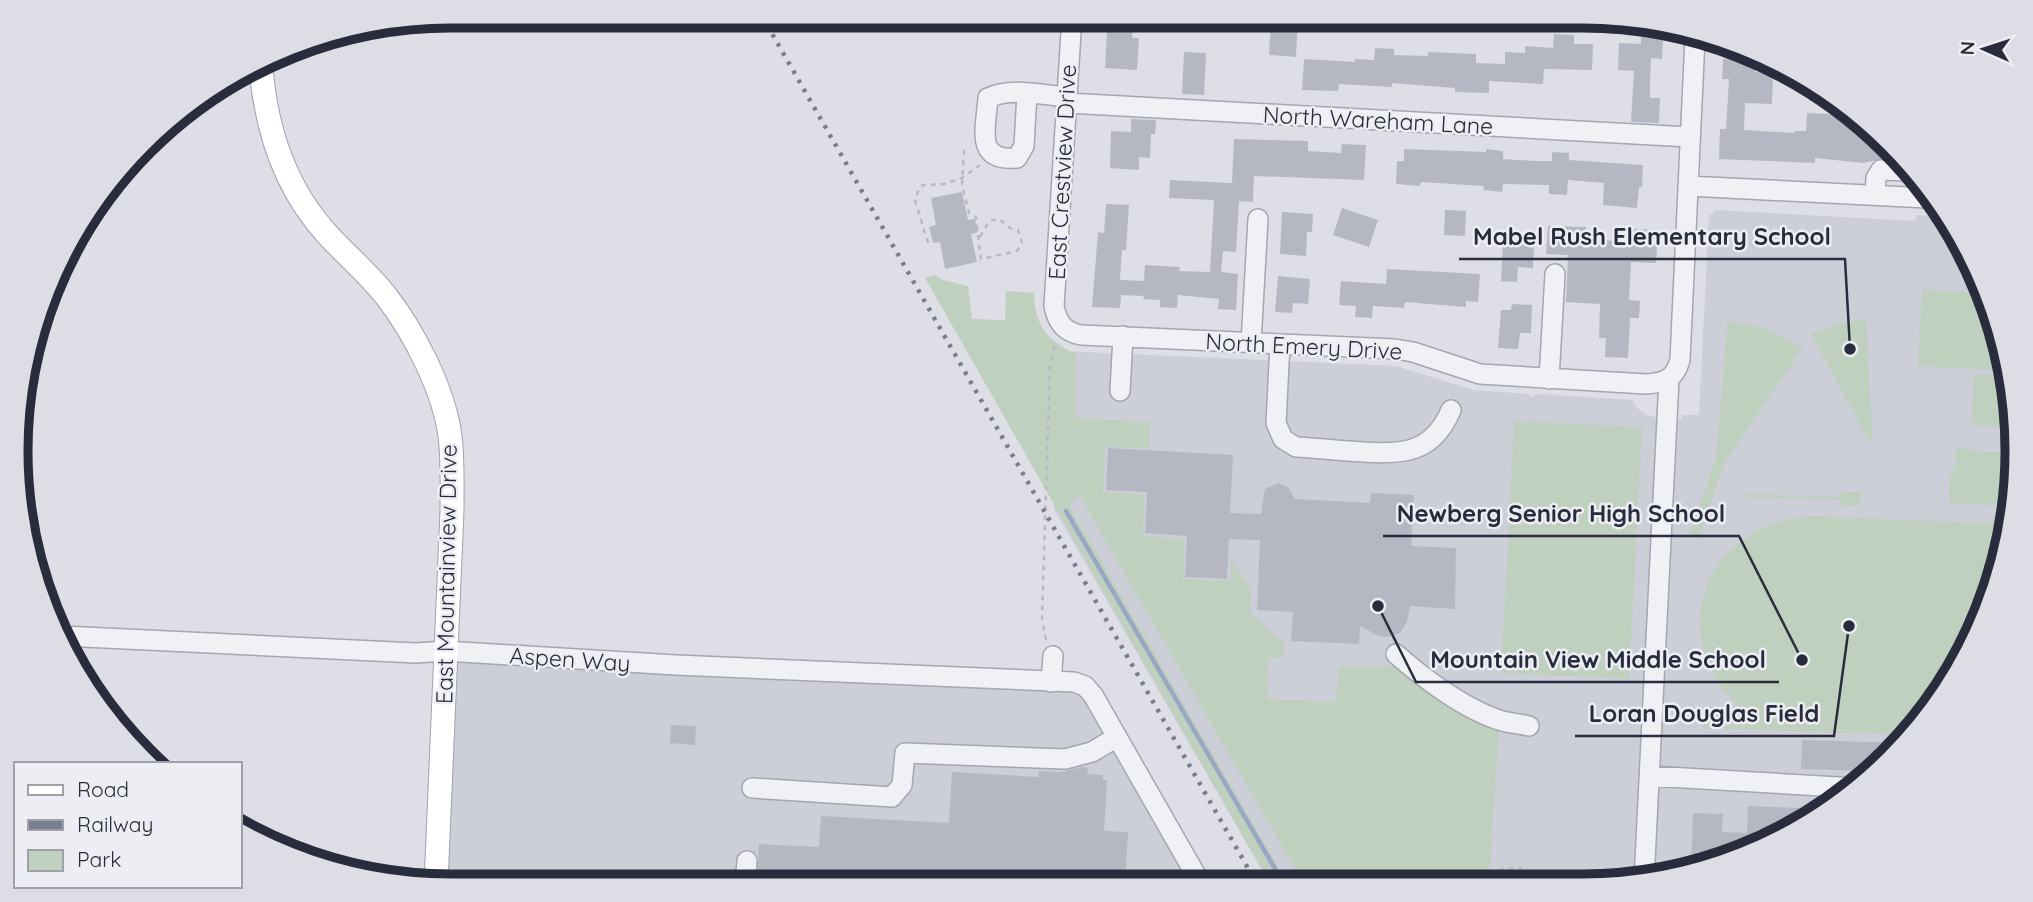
<svg xmlns="http://www.w3.org/2000/svg" width="2033" height="902" font-family="Quicksand,sans-serif">
<rect width="100%" height="100%" fill="#dedfe6"/>
<path fill="#ccced8" d="M1716,210L1915,221L1916,215L1938,216L1984,284L2017,451L1984,617L1928,716L1847,796L1749,853L1639,882L1270,884L1054,509L1063,351L1396,366L1473,390L1528,394L1532,397L1537,394L1633,400L1636,407L1648,416L1682,419V415H1699L1709,216Z
M445,651L1051,682L1093,695L1206,884L451,886L433,883Z"/>
<path fill="#c0d0bf" d="M935,275L943,280L968,286L972,319L1005,320L1006,291L1034,293C1034,324 1048,342 1076,354V418L1150,422V448L1105,447L1103,492L1145,495L1143,536L1185,539L1183,579L1230,581L1231,559L1251,590L1250,613L1284,643L1283,658H1269L1267,699L1336,702L1339,667L1394,666L1400,669L1499,726L1490,867L1469,883L1304,884L1080,496L1068,503L1288,884H1270L925,278Z
M1922,289L1986,293L2000,365L1994,370L1918,366Z
M1866,319L1873,442L1870,443L1811,334L1838,323Z
M1728,321L1767,329L1803,347L1725,462L1698,539L1689,535L1716,459Z
M1974,375L2002,376L2001,427L1972,426Z
M1514,421L1642,427L1629,679L1501,673Z
M2016,443L2017,451L2006,506L1949,503L1950,477L1957,463L1954,456L1956,450L1962,447C1978,452 2004,457 2016,443Z
M1842,492H1861L1860,506H1841V500L1745,497V494L1841,497Z
M1811,516L2003,524L1984,617L1928,716L1908,735L1702,728V709L1743,710C1661,637 1704,523 1811,516Z"/>
<g fill="none" stroke-linecap="round" stroke-linejoin="round">
<path stroke="#9aa7c4" stroke-width="4.5" d="M1066,511L1284,884"/>
</g>
<path fill="#b5b8c3" d="M1108,16H1134L1132,38H1139L1137,70L1105,68Z
M1271,16H1298L1296,57L1269,55Z
M1554,34L1574,35V44H1593L1592,70L1544,69L1543,84L1489,81V93L1455,92V88L1392,83V87L1339,84L1338,91L1302,90L1304,59L1355,62V59L1374,60L1375,48L1394,49V55L1428,56V52L1476,54V63L1505,64V52L1525,53V46L1553,48Z
M1641,36L1663,37L1662,59L1651,58L1650,81V98H1660L1659,123L1631,122L1634,71L1618,70L1619,43L1641,44Z
M1184,52L1206,53L1204,95L1182,94Z
M1723,59L1755,61V72L1773,73L1772,104L1745,103L1744,130L1794,133L1795,131H1806L1807,113L1848,115L1887,141L1886,158L1864,163L1815,158V163L1719,159L1720,129H1726L1729,79H1722Z
M1131,119L1156,120L1155,134H1151L1150,158L1139,157V170L1110,168L1111,131L1131,132Z
M1234,139L1308,141V151L1341,153L1342,144L1366,145L1364,180L1254,176L1253,202L1239,201L1236,252L1223,251L1221,272L1238,274L1236,310L1218,309L1219,299L1178,295L1177,308L1160,307V300L1143,299L1144,296L1121,295L1120,308L1092,307L1098,232L1104,233L1106,204L1129,205L1126,250H1122L1120,280L1144,281L1145,265L1180,267L1179,271L1210,272L1214,200L1169,198L1170,180L1232,183Z
M1404,149L1486,152V149L1503,151V159L1534,161H1552V152L1569,153V160L1643,165L1642,187H1639L1637,208L1603,205L1604,183L1568,180L1567,195L1549,194V185L1503,184L1502,192L1483,190L1484,186L1421,182L1420,186L1396,184L1397,161H1404Z
M962,192L968,220L975,219L978,232L971,234L977,262L945,269L940,242L933,243L929,227L936,225L931,198Z
M1342,208L1378,220L1369,247L1333,235Z
M1445,210L1466,211L1465,236L1444,235Z
M1282,212L1313,214L1312,232H1307L1306,256L1280,254Z
M1548,226L1586,227V239L1630,242L1631,229L1658,230L1656,263L1631,262L1629,300L1640,301L1639,318H1630L1628,358L1605,357L1606,338H1599L1600,304L1566,302L1568,255L1546,254Z
M1503,243L1534,245L1533,268L1518,267L1517,282L1501,281Z
M1387,269L1480,274L1478,302L1466,301V307L1405,302L1404,308L1373,306L1372,318L1355,317L1356,306L1339,305L1341,281L1386,284Z
M1278,276L1310,279L1308,304L1293,303L1292,313L1275,312Z
M1512,304L1532,305L1531,333H1520L1518,349L1498,348L1501,310H1511Z
M1108,448L1233,455L1230,513L1261,514L1265,489L1278,483L1289,488L1295,499L1370,503L1371,493L1414,495L1411,546L1456,548L1455,609L1410,606L1407,622L1400,633L1387,637L1379,636L1360,626L1359,644L1291,641L1293,612L1257,610L1260,540L1229,539L1227,579L1185,577L1187,536L1145,533L1147,492L1106,490Z
M671,725L696,726L695,745L670,743Z
M1802,740L1900,743L1872,771L1801,769Z
M1082,767L1088,768L1087,774L1103,775V780H1107L1104,831L1128,832L1125,884L757,885L759,844L819,847L821,816L949,823L952,772L1039,777V771L1061,772Z
M1824,798L1841,799L1749,853L1691,869L1693,813L1723,814L1722,832L1747,833L1748,806L1824,809Z"/>
<g fill="none" stroke-linecap="round" stroke-linejoin="round">
<defs>
<path id="minor" d="M1072,16L1054,306C1057,322 1064,332 1081,335L1395,349L1413,352L1480,374L1646,384C1664,383 1675,379 1680,360L1695,38
M1402,16L1486,20L1515,16
M1027,94L1024,146L1017,158C974,162 986,128 988,98C1011,87 1041,95 1067,97
M1067,103L1690,137
M1688,186L1927,198
M1875,195L1876,178L1881,170L1908,171
M1251,343L1258,219
M1280,344L1276,423L1283,439L1296,447C1325,448 1383,457 1409,450C1430,445 1443,429 1451,410
M1549,379L1555,274
M1120,391L1123,336
M63,636L416,653L445,651L676,665L1074,682L1085,686L1093,695L1201,884
M1396,654C1424,679 1466,710 1502,721C1510,723 1520,724 1529,726
M1051,682L1053,656
M1650,776L1856,788
M752,788L892,797L902,785L905,753L1065,759L1092,752L1117,737
M1644,881L1669,379
M745,885L747,861"/>
<path id="major" d="M261,68C266,128 285,188 327,234C346,255 368,273 386,296C414,332 444,390 450,436C453,461 452,486 452,511L436,883"/>
</defs>
<use href="#minor" stroke="#a4a6b0" stroke-width="22"/>
<use href="#major" stroke="#9ea2b1" stroke-width="25"/>
<path stroke="#b8bac1" stroke-width="2.5" stroke-dasharray="5 5" stroke-linecap="butt" d="M964,150L962,185L969,213L976,217L981,259L1017,251L1022,243L1018,230L1010,228L999,219L989,221L980,237
M928,243L915,200L919,189L923,185L944,184L962,178L980,165
M1046,640L1042,618L1050,363L1056,341
M1472,883L1495,870L1522,868"/>
<use href="#minor" stroke="#f0f1f5" stroke-width="19"/>
<use href="#major" stroke="#fff" stroke-width="23"/>
<path stroke="#787d8f" stroke-width="4.5" stroke-dasharray="3.5 7" stroke-linecap="butt" d="M762,16L1257,884"/>
</g>
<g text-anchor="middle" dominant-baseline="central" stroke-width="5" stroke-linejoin="round" paint-order="stroke">
<g font-size="23" fill="#282c3c" stroke="#edeef4">
<text transform="translate(1378 120) rotate(3)">North Wareham Lane</text>
<text transform="translate(1062 172) rotate(-87)">East Crestview Drive</text>
<text transform="translate(1304 346) rotate(3)">North Emery Drive</text>
<text transform="translate(446 574) rotate(-89)">East Mountainview Drive</text>
<text transform="translate(570 659) rotate(4)">Aspen Way</text>
</g>
</g>
<path d="M0 0H2033V902H0ZM451 28H1582A423 423 0 0 1 2005 451V451A423 423 0 0 1 1582 874H451A423 423 0 0 1 28 451V451A423 423 0 0 1 451 28Z" fill="#dddee5" fill-rule="evenodd"/>
<path fill="none" stroke="#282c3c" stroke-width="9" d="M451 28H1582A423 423 0 0 1 2005 451V451A423 423 0 0 1 1582 874H451A423 423 0 0 1 28 451V451A423 423 0 0 1 451 28Z"/>
<path fill="none" stroke="#282c3c" stroke-width="2.5" d="M1850 349L1845 259H1459M1802 660L1739 536H1383M1378 606L1416 682H1779M1849 626L1834 736H1575"/>
<g fill="#282c3c" stroke="#edeef4" stroke-width="2.5">
<circle cx="1850" cy="349" r="7"/>
<circle cx="1802" cy="660" r="7"/>
<circle cx="1378" cy="606" r="7"/>
<circle cx="1849" cy="626" r="7"/>
</g>
<g font-size="24" text-anchor="middle" font-weight="bold" fill="#282c3c" stroke="#edeef4" stroke-width="5" stroke-linejoin="round" paint-order="stroke">
<text x="1652" y="245">Mabel Rush Elementary School</text>
<text x="1561" y="522">Newberg Senior High School</text>
<text x="1598" y="668">Mountain View Middle School</text>
<text x="1704" y="722">Loran Douglas Field</text>
</g>
<rect x="14" y="762" width="228" height="126" fill="#edeef4" stroke="#9ea0aa" stroke-width="2"/>
<rect x="28" y="785" width="35" height="10" fill="#ffffff" stroke="#9ea0aa" stroke-width="2"/>
<text x="77" y="797" font-size="21" fill="#282c3c">Road</text>
<rect x="28" y="820" width="35" height="10" fill="#787d8f" stroke="#9ea0aa" stroke-width="2"/>
<text x="77" y="832" font-size="21" fill="#282c3c">Railway</text>
<rect x="28" y="850" width="35" height="21" fill="#c0d0bf" stroke="#9ea0aa" stroke-width="2"/>
<text x="77" y="867" font-size="21" fill="#282c3c">Park</text>
<g transform="translate(1984 49) rotate(273)" stroke="#edeef4" stroke-width="5" paint-order="stroke">
<path d="M0-5L12 26L0 18L-12 26Z" fill="#282c3c"/>
<text y="-10" font-size="19" font-weight="bold" text-anchor="middle" fill="#282c3c">N</text>
</g>
</svg>
